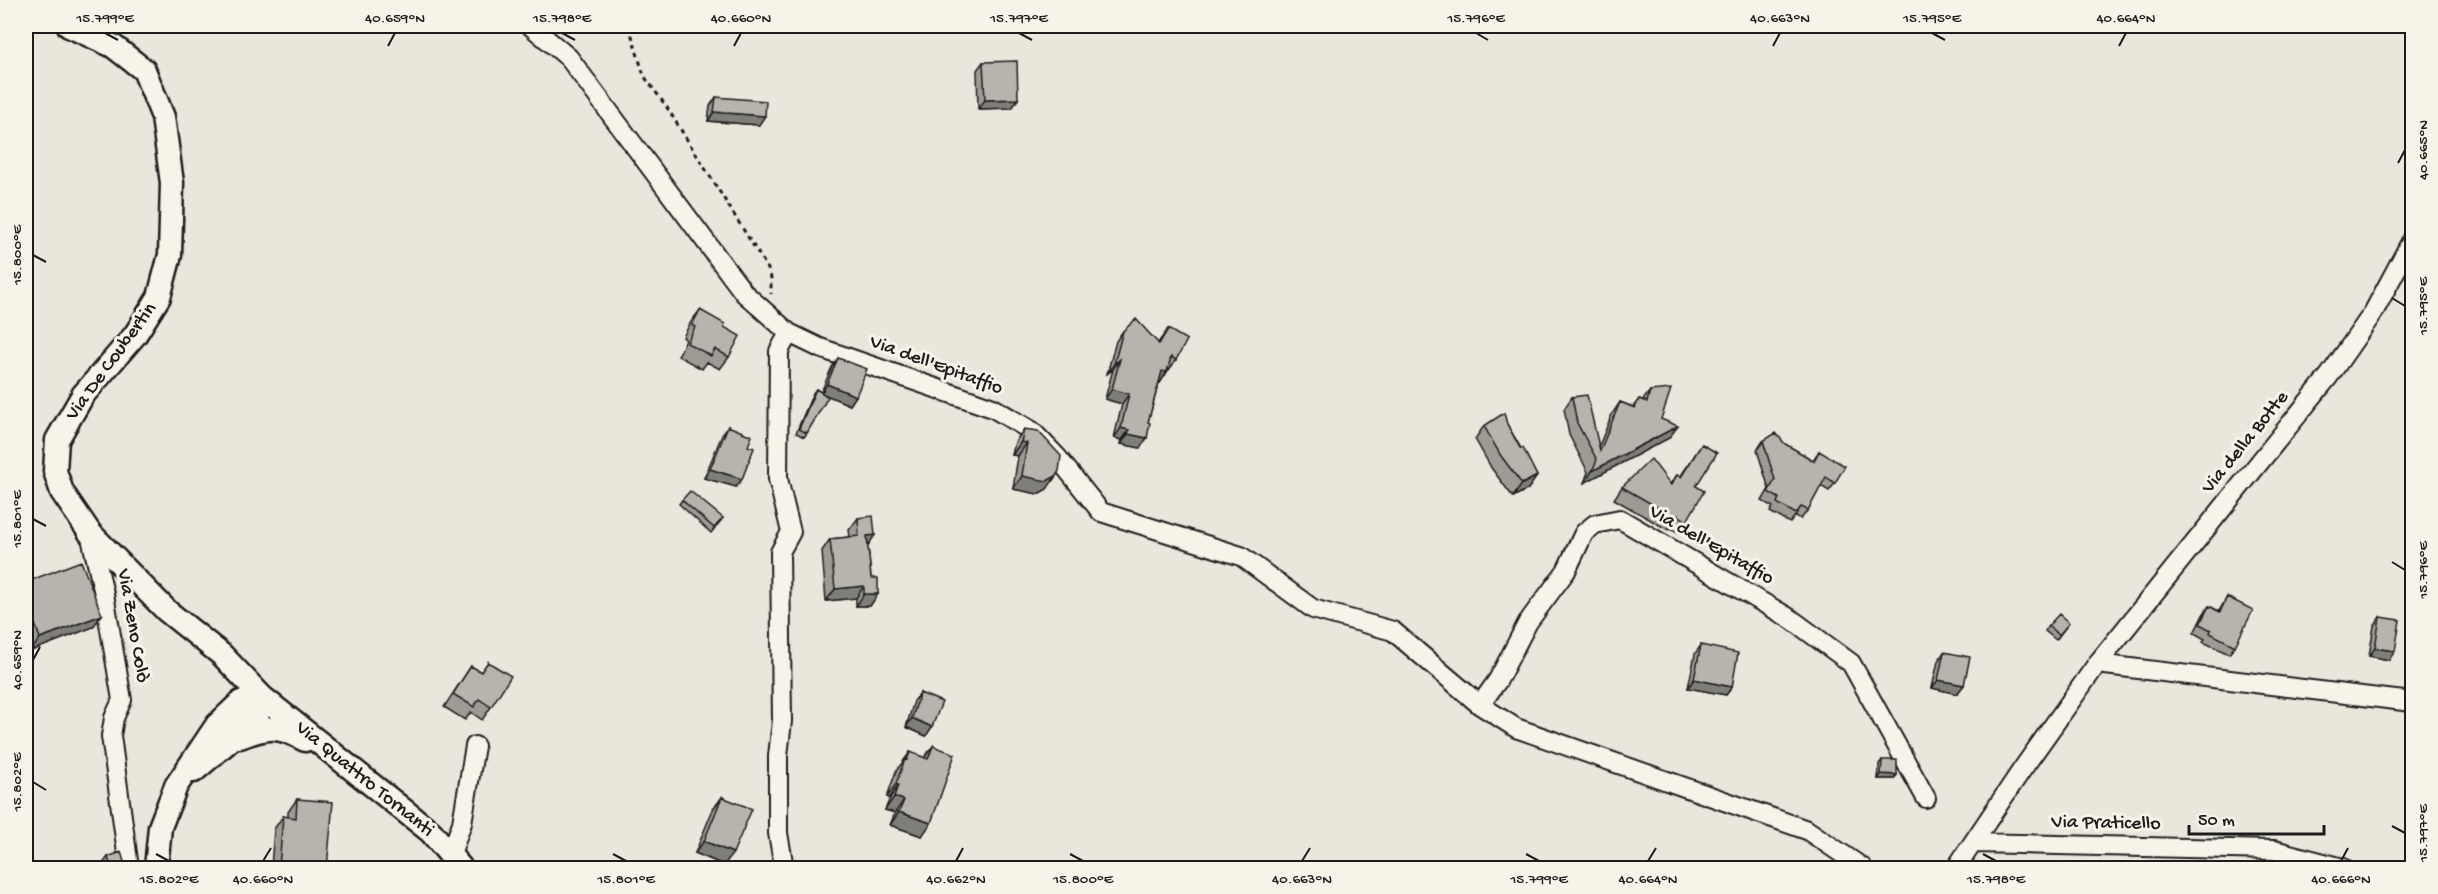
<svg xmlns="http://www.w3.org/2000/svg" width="2438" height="894" font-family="'Gochi Hand',sans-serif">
<rect width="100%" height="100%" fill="#eae6dc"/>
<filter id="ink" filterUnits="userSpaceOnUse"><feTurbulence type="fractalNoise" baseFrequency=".0167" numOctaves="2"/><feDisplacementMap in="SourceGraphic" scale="12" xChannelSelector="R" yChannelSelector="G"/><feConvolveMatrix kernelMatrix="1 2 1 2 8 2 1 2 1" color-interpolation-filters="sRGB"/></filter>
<g filter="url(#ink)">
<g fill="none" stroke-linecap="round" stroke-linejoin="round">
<defs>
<path id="minor" d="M531,26L569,58L744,293L789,333L820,348L993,408L1032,431L1058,458L1101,512L1241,556L1313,609L1393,631L1480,705L1516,728L1807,830L1863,868
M90,533L104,594L122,700L114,718L111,736L129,868
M2097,664L2412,702
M1480,705L1498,680L1528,622L1566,571L1584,533L1595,524L1620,519L1791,619L1851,663L1926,798
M1974,843L2274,850L2343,868
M451,854L462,823L475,746
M784,868L778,833V756L782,721L780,552L791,532L778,479L779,351L789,333
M1956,868L2021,771L2097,664L2329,376L2373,313L2412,240"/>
<path id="major" d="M69,26L113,46L144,70L163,117L172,183L170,255L159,297L135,335L83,395L57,440L55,471L62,492L90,533L167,611L222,655L262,697L431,832L461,868
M240,737C268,726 278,725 305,740
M194,771L257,717L262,697
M156,868L160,827L176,786L217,725L241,702L262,697"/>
</defs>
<use href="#minor" stroke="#1c1c1c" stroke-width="22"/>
<use href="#major" stroke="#1c1c1c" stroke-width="27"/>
<path stroke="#1c1c1c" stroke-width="3" stroke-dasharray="4.5 4.5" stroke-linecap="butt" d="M629,26L644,76L666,106L768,269L771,278V294"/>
<use href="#minor" stroke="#f7f3e8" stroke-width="18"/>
<use href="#major" stroke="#f7f3e8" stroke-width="22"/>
</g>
<path fill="#9d9b94" stroke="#1c1c1c" stroke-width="1.5" d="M983,62L1018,99L1012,108L978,109L977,70Z
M716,97L759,125L708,121L710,106Z
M700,310L724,327L729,357L720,369L707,362L702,369L678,356L686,340L683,337L691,322Z
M1168,329L1176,360L1169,370H1168L1167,372L1160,383L1159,382L1148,422L1147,438L1140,448L1121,444L1122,440L1114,438L1122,404L1105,399L1113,369L1107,374L1116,341L1123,331L1158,343Z
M838,358L856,396L850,405L824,394L807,433L804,437L796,433L813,393L816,389L821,392L832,367Z
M1650,391L1669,438L1584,483L1588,472L1569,435L1564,409L1572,397L1599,446L1612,414L1620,402L1633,407L1639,399L1643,400Z
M1507,424L1537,476L1528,489L1513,497L1492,469L1475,439L1484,426Z
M728,426L748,446L742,479L736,487L704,478L722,435Z
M1024,429L1047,489L1038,494L1013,489L1018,456L1012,455L1015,442Z
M1763,441L1785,444L1813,460L1819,451L1835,483L1829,491L1821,486L1808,510L1801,519L1795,516L1790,523L1770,512L1773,507L1762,501L1769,489L1757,450Z
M1702,444L1696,486L1687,521L1679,533L1669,527L1668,530L1614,499L1622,487L1670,484L1677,475L1680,477Z
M682,500L723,518L711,533L679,504Z
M858,518L868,546L871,578L878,594L870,606H856V598L826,601L822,551L830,539L850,537L849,530Z
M26,582L93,627L31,651L26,635Z
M2227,597L2235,646L2229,654L2203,642L2205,639L2194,633L2203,615L2209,606L2219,611Z
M2380,617L2389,660L2369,656L2374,626Z
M2048,626L2066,627L2056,640L2045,631Z
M1701,645L1732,687L1726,695L1688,688L1695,654Z
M1944,652L1964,685L1957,694L1932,688L1938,661Z
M488,662L491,707L482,720L471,712L465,720L444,707L471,666L481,672Z
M920,693L926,736L906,727L914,701Z
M933,746L922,836L890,825L895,813L885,810L890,798L887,797L896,771L905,759L910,752L924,758Z
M1882,760L1894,779H1878L1879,764Z
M722,797L724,865L695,853L713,809Z
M297,799L327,868H271L274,829L283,816L288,817V812Z
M108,857L126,868H103L102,865Z"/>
<path fill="#7f7e78" stroke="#1c1c1c" stroke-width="1.5" d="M1018,99L1012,108L978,109L985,100Z
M714,112L765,116L759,125L708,121Z
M1120,359L1113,369L1107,374L1114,364Z
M1162,371L1167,372L1160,383L1155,381Z
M827,384L856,396L850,405L821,393Z
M1112,389L1129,394L1122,404L1105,399Z
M1678,426L1669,438L1584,483L1592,471Z
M1121,428L1129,430L1122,440L1114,438Z
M1128,434L1147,438L1140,448L1121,444Z
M1021,442L1027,443L1018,456L1012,455Z
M710,469L742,479L736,487L704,478Z
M1022,476H1056L1047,489L1038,494L1013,489Z
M1537,476L1528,489L1513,497L1522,484Z
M32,500L26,508L31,506L26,515V508L30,501Z
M875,535L867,547V536Z
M864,586L856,598L826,601L835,589Z
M864,594H878L870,606H856Z
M102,615L93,627L31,651L40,638Z
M2375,648L2395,651L2389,660L2369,656Z
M1694,679L1732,687L1726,695L1688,688Z
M1938,680L1964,685L1957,694L1932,688Z
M912,718L932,727L926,736L906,727Z
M1881,774L1897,775L1894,779H1878Z
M896,784L898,785L890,798L887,797Z
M894,797L904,800L895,813L885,810Z
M899,812L931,823L922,836L890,825Z
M704,841L733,853L724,865L695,853Z"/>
<path fill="#b6b4ac" stroke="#1c1c1c" stroke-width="1.5" d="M1017,61L1018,99L985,100L983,62Z
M716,97L766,101L765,116L714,112Z
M700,310L725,324L724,327L740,336L729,357L715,349L711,356L687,343L695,327L692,325Z
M1136,319L1159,344L1168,329L1187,340L1176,360L1171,357L1167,372L1162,371L1148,422L1150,423L1147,438L1128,434L1129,430L1121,428L1129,394L1112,389L1120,359L1114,364L1123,331Z
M838,358L867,369L856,396L827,384Z
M816,389L828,397L807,433L799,429Z
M1671,389L1661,419L1678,426L1592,471L1597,460L1577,423L1572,397L1587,395L1600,451L1620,402L1635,408L1639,399L1647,402L1650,391Z
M1504,413L1507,424L1520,448H1523L1537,476L1522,484L1501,456L1484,426Z
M728,426L752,436L748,446L754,448L742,479L710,469Z
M1024,429L1038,431L1061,456L1059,471L1056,476L1047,481L1022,476L1027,443L1021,442Z
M1776,433L1785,444L1814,461L1819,451L1845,466L1835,483L1826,477L1808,510L1801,507L1796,514L1777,503L1779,498L1768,492L1775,480L1763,441Z
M1702,444L1717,453L1696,486L1704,491L1687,521L1678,515L1676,518L1622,487L1651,459L1671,485L1677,475L1681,477Z
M26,483L32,500L30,501L31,506L26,509Z
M690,491L723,518L714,528L682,500Z
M873,516L875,535L867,536L871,578H878V594H864V586L835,589L830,539L859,536L858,518Z
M81,561L102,615L40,638L26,599V582Z
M2227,597L2253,610L2235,646L2210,633L2211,630L2200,624L2209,606L2220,612Z
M2059,614L2069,623L2059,635L2048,626Z
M2380,617L2400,620L2395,651L2375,648Z
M1701,645L1738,653L1732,687L1694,679Z
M1944,652L1970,657L1964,685L1938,680Z
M488,662L511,676L491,707L479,699L474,707L453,694L471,666L481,672Z
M920,693L942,702L932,727L912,718Z
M933,746L955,754L931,823L899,812L904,800L894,797L898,785L896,784L905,759L907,760L910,752L928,759Z
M1882,760H1897V775L1881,774Z
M722,797L752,809L733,853L704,841Z
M297,799L333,802L327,868H279L283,816L296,818Z
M121,852L126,868H111L108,857Z"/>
</g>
<path fill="none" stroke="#1c1c1c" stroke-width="2" d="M105,33L118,40M562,33L575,40M1019,33L1032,40M1476,33L1488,40M1932,33L1945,40M388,46L395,33M734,46L741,33M1773,46L1780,33M2119,46L2126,33M2398,163L2405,150M33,255L46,262M2392,298L2405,306M33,519L46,526M2392,562L2405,570M33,660L40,647M33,782L46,790M2392,826L2405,833M156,854L169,861M613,854L626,861M1070,854L1083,861M1526,854L1539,861M1983,854L1996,861M263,861L271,848M956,861L963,848M1302,861L1310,848M1648,861L1656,848M2341,861L2348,848"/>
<g text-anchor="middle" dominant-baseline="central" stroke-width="6" stroke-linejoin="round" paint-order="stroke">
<g font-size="20" fill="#1c1c1c" stroke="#f7f3e8">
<text transform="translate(112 362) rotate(-54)">Via De Coubertin</text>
<text transform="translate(936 366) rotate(20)">Via dell'Epitaffio</text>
<text transform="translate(2246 443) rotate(-51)">Via della Botte</text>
<text transform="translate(1711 546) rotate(30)">Via dell'Epitaffio</text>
<text transform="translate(132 626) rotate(80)">Via Zeno Colò</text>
<text transform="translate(364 780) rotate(39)">Via Quattro Tornanti</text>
<text transform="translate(2106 824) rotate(1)">Via Praticello</text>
</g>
</g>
<rect width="2438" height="894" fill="none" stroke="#f7f3e8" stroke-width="66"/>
<path d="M2189 825v9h135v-9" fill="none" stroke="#1c1c1c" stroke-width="3"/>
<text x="2198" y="825" font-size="18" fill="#1c1c1c" stroke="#f7f3e8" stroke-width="4.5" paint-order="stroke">50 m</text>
<rect x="33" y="33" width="2372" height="828" fill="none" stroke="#1c1c1c" stroke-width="2"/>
<g font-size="15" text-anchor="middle" fill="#1c1c1c">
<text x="105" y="22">15.799°E</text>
<text x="395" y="22">40.659°N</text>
<text x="562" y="22">15.798°E</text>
<text x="741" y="22">40.660°N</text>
<text x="1019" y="22">15.797°E</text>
<text x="1476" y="22">15.796°E</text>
<text x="1780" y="22">40.663°N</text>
<text x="1932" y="22">15.795°E</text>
<text x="2126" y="22">40.664°N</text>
<text transform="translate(2422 150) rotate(-90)" y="5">40.665°N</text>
<text transform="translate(16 255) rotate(-90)" y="5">15.800°E</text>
<text transform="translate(2422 306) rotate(-90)" y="5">15.795°E</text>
<text transform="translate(16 519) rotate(-90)" y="5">15.801°E</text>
<text transform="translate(2422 570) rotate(-90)" y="5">15.796°E</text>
<text transform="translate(16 660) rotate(-90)" y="5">40.659°N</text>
<text transform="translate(16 782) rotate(-90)" y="5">15.802°E</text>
<text transform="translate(2422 833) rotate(-90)" y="5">15.797°E</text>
<text x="169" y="883">15.802°E</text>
<text x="263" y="883">40.660°N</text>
<text x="626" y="883">15.801°E</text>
<text x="956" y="883">40.662°N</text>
<text x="1083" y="883">15.800°E</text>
<text x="1302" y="883">40.663°N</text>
<text x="1539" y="883">15.799°E</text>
<text x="1648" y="883">40.664°N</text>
<text x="1996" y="883">15.798°E</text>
<text x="2341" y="883">40.666°N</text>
</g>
</svg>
